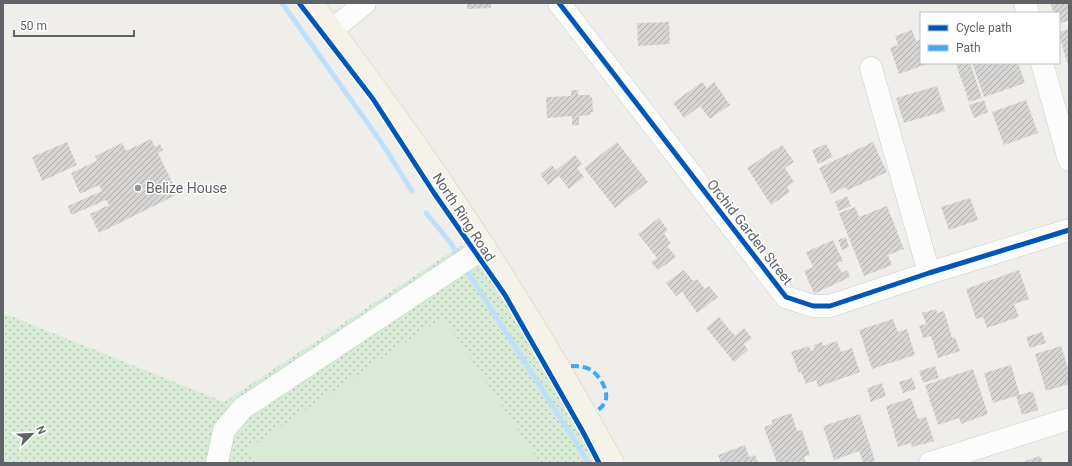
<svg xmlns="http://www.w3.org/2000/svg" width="1072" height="466" font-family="Roboto,sans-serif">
<defs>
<pattern id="grass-dots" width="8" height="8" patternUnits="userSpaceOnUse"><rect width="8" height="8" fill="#d8ebd6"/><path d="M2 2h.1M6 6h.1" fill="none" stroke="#b2c2b1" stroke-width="1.8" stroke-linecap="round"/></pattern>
<pattern id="building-hatch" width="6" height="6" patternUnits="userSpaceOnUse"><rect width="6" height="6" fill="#d6d5d3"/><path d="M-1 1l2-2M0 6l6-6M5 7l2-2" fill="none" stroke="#b1b0af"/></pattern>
</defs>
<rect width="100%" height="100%" fill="#efeeea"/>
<path fill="url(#grass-dots)" d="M460,246L485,247L613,463H3V313L224,402Z"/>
<path fill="#d8ebd6" d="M443,317L540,463H257L248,449Z"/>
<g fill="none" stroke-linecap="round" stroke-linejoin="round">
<path stroke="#bfe0f9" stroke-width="5" d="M282,3L381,142L412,191
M426,213L450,242L456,252
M469,274L575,441L588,463"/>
</g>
<path fill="url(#building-hatch)" d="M467,3H491V8L467,9Z
M1050,3H1069V20L1059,24V13H1054Z
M669,22L670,44L638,46L637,23Z
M1069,29V69L1059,35V32Z
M912,30L916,41L921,39V63H930L899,74L890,48L898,45L895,36Z
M959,63H970L982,98L969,102L956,64Z
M972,63H1018L1025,83L984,97Z
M702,82L707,88L714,82L730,105L710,119L700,106L684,118L673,103Z
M937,86L945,111L904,123L896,98Z
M571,90H578V95H590V97H592L593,112H591V115L579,116V125L572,126V116L547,118L546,97L571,96Z
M984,100L988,112L974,118L969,105Z
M1026,100L1038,133L1004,145L992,112Z
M151,139L155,147L160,144L163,150L158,153L178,194L99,233L90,214L109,205L106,200L71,215L68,206L102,191L99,185L80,194L71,173L97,161L95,156L122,143L126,151Z
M67,142L77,165L42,181L32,157Z
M617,142L648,182L615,208L584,168Z
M873,142L887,172L848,190L845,187L831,194L819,168Z
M826,144L833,157L818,164L812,150Z
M782,145L794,162L785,168L794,182L787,187L790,192L771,205L747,168Z
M575,155L582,164L577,168L584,177L569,189L559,176L548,185L540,174L552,165L556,170Z
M847,196L851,206L839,211L835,202Z
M970,198L978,220L949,230L941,207Z
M887,206L904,249L888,255L892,265L864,276L839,213L855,207L859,217Z
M659,218L668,230L664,234L671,243L667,246L676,257L658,270L651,262L657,258L638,234Z
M846,237L849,247L842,250L838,240Z
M833,240L843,261L837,263L842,273L847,270L850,277L814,294L804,271L813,267L806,252Z
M684,270L693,281L697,279L705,289L709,286L718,297L697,313L682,292L676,296L666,283Z
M1019,270L1029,299L1014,304L1019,317L987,328L983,317L976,319L966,289Z
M936,309L937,313L944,311L952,338L955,337L960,351L938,358L931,336L923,338L919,326L926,324L922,313Z
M719,317L735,336L744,328L752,338L744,344L748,350L734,362L706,328Z
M893,319L898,332L907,329L915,355L872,369L859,330Z
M1042,332L1046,343L1030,348L1026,337Z
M837,341L841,352L852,348L860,372L818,387L816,380L806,384L801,372L799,373L791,352L809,346L811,351L814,350V345L822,342L823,346Z
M1061,346L1069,371V384L1046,391L1035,354Z
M1011,365L1020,395L1033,391L1038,410L1022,415L1016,396L993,403L984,373Z
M935,366L939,378L923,383L919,371Z
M973,369L988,414L961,424L959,418L938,425L925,385Z
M912,378L916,389L903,393L899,382Z
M882,383L886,396L871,402L867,388Z
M911,398L918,419L926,417L934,441L912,447L911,443L898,447L886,406Z
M791,413L797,431L802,430L810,455L804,457L806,463H777L764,427L772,424V420Z
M860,414L875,461L871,463H863L859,451L834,460L823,426Z
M745,445L749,457L755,455L758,463H721L718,455Z
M1040,456L1043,463H1019Z"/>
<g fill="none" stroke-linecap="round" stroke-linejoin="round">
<defs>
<path id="minor" d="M559,3L786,297L813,306H830L929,273L1069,230
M1025,3L1028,13
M332,30L365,3
M1042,63L1069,160
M871,68L929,273
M217,463L224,430L243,408L485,247
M930,463L1069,419"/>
<path id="major" d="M312,3C357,63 403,124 445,187C505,276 561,368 613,463"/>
</defs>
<use href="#minor" stroke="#cbcccc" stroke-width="23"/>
<use href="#major" stroke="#d7ceb8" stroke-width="23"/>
<use href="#minor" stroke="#fdfcfc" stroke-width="22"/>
<use href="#major" stroke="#f4f2e9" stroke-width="22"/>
<path stroke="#3fa9f5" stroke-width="4" stroke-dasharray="8 4" stroke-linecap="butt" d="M571,366C576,366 581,366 587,368C597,372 608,387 606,399C605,404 601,408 597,411"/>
<defs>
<path id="cycleway" d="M299,3L373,99L434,193L505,295L583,432L599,463
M559,3L786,297L813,306H830L929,273L1069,230"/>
</defs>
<use href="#cycleway" stroke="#fff" stroke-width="8"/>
<use href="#cycleway" stroke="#0057b8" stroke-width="5"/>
</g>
<circle fill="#919496" stroke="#fff" stroke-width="1.5" cx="138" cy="188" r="4"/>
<g text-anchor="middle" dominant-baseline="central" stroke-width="3" stroke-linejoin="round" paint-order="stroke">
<g font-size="14" fill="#5f6368" stroke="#fff" text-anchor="start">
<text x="146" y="188">Belize House</text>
</g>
<g font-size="14" fill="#5f6368" stroke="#fff">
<text transform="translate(464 217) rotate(57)">North Ring Road</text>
<text transform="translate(750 232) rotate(52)">Orchid Garden Street</text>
</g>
</g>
<rect width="1072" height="466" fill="none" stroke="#5f6368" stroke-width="8"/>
<rect x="920" y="12" width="140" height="52" fill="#ffffff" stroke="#bfc1c3"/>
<rect x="928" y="25" width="20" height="6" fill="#0057b8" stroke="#bfc1c3"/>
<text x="956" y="32" font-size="12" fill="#5f6368">Cycle path</text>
<rect x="928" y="45" width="20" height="6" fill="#3fa9f5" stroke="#bfc1c3"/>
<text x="956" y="52" font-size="12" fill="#5f6368">Path</text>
<g transform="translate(32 434) rotate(66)" stroke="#ffffff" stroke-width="3" paint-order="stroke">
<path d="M0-3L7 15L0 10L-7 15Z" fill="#5f6368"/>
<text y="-6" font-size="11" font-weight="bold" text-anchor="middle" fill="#5f6368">N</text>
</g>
<path d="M14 30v6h120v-6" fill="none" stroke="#5f6368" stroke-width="2"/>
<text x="20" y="30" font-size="12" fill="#5f6368" stroke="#ffffff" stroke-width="3" paint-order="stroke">50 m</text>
</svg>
